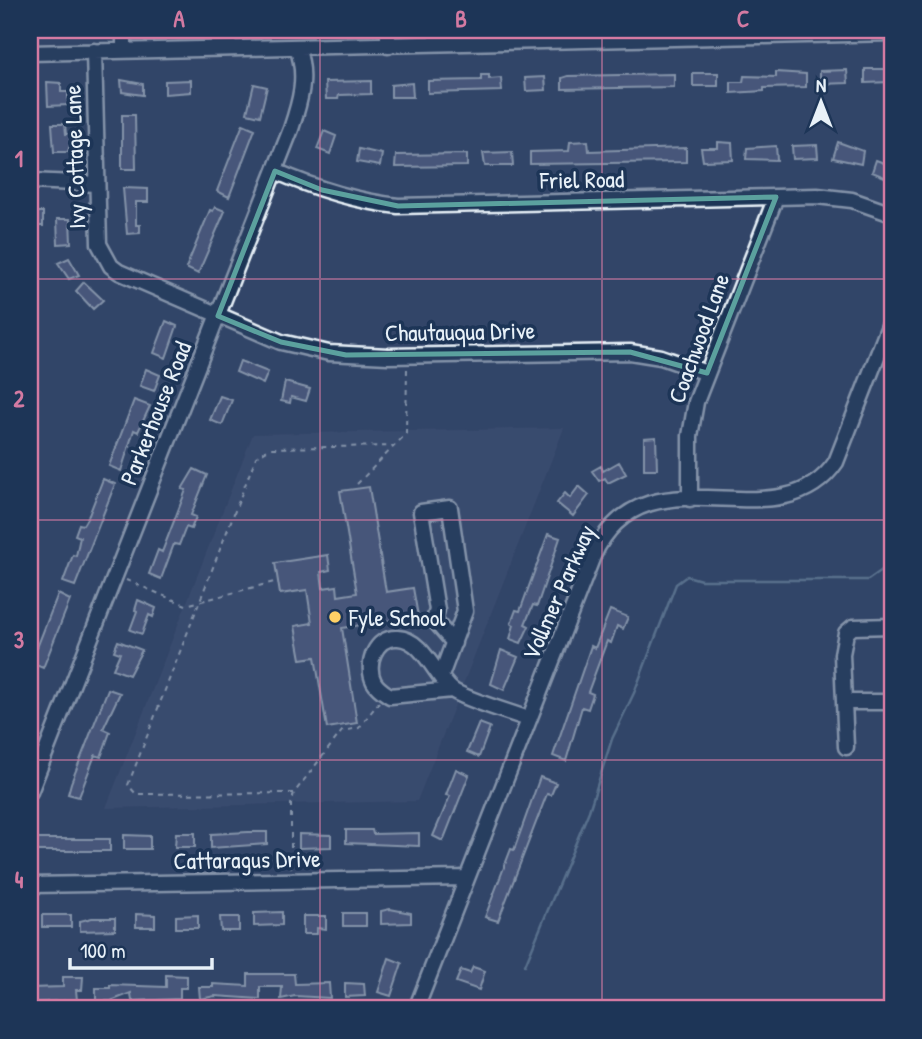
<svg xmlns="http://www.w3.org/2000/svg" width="922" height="1039" font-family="'Patrick Hand',sans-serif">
<rect width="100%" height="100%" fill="#324568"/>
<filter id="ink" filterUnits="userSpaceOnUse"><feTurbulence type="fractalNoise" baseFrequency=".0143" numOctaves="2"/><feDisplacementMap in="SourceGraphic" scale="14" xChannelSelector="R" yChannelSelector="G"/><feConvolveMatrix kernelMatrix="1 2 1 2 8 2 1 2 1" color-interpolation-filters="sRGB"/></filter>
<g filter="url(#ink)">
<path fill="#435377" d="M564,428L417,801L106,808L253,434Z"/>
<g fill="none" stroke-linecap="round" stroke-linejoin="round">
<path stroke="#87a3b8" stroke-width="2.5" d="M525,965L589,811L612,739L634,693L676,584L687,576L701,580H868L892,563"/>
</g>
<path fill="#626a91" stroke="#e8f1f8" stroke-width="2" d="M865,69H889L890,82L865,83Z
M847,70L848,83L820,84V71Z
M776,72L806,74V87L764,88V91L731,93V82H743L744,76L776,77Z
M693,73H718V86H693Z
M674,74V87L562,89V78L568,76Z
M481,75H489V79L501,78L502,91L428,93V81L481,80Z
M545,77L546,90L526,91L525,78Z
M121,80L143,84V95L122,92Z
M191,80V92L165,94V81Z
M371,81V94L339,95L338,99H326L325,82Z
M47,82L61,83V92H68V105L48,106Z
M412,83L413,97H391V85Z
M254,84L267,87L260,116L247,113Z
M122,115H135L136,169H122Z
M52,124H65L66,134H73L68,152H54Z
M243,124L255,129L229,197L217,191Z
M324,131L336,136L330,154L317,149Z
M588,141L589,151L686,148V162L530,164V152L569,151L570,142Z
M718,142L732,143L733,160L703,161L701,148H718Z
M838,142L863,151L861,164L833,158Z
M817,145L818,158L793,159L792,146Z
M776,146L777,160L746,159L747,148Z
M359,149L382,154L380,166L357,162Z
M512,152L513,166H485L483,153Z
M467,154V166L395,167L396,155Z
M876,160L892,166V180L872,172Z
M123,188L148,189V202H136V225H140V233L127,234Z
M215,207L225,211L198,274L186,268L210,210L213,211Z
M30,212H43V226H30Z
M57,219H70L71,243L58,244Z
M69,258L79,275L69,279L58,263Z
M84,282L103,300L93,309L76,291Z
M166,321L177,326L166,358L154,353Z
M240,361L268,372L263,384L236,372Z
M146,369L160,375L154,391L140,386Z
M285,382L310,389L306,401L291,397L290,403L281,401Z
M220,396L232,400L222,425L210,420Z
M134,400L150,406L138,432L134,430L121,471L109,466Z
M656,437L657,469H644V438Z
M619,462L626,474L608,483L605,478L599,481L592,471L601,466L603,471Z
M194,469L207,475L191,515L196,517L191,529L186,527L179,545L174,544L161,579L149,574L158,550L162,552L186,490L182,489Z
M103,479L115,484L75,586L63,582L73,555L76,556L80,537L75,535L79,524L83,525L89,515Z
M579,486L589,495L573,516L557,503L565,493L570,498Z
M369,487L386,592L413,588L418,616L342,628L357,723L327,728L315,657L301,659L295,626L312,623L307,590L280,594L275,563L328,555L330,570L321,572L323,588L337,586L338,596L357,593L340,491Z
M548,534L560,538L537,606L533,605L525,624L529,626L521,643L510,639L514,625L511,623L516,610L520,611Z
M58,594L70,600L43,668L31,663Z
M138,600L156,608L153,617L149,615L142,634L130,630L137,611L135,610Z
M610,610L628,617L623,629L617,626L611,643L607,641L588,692L593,694L588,709L582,707L566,761L553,756L591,646L595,648Z
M118,641L142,650L129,675L113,669L120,653L114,651Z
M501,650L518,657L504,690L491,684Z
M108,689L120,693L103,729L110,732L101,757L95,755L79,797L68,794L71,783Z
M479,723L490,727L479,757L467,752Z
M456,769L469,775L443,841L433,836L450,796L446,795Z
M540,777L556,783L551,795L547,794L498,921L485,917L511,849L514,850Z
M346,830H372L373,834L419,833V846L346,843Z
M248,832H267V844L211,848V834Z
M176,833H195V847H175Z
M299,834L331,835V847L299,848Z
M124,835L150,836V849H124Z
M32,839H110V851H33Z
M390,909L411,913V923L381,924V911Z
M282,912V925L254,926V913Z
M343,913H366V926H343Z
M136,914L155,915V927H136Z
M42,915H71V927H42Z
M198,915V928H176V916Z
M303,916H326V929L317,928V934H303Z
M220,917H239V931H221Z
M92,918H115V930L80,931V921Z
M389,958L402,963L391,996L378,992Z
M473,967L485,971L479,990L456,982L461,970L470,973Z
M248,974H294L295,984L329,983L330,998L295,996L281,999L282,987H260V999L215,996L200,999L199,987H213V984L248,986Z
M166,975L187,976V988H180V999L132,1001L131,993L111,1001H96V988H110V985L166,987Z
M63,977H83L82,990H76L77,1000L30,1003V988L63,987Z
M345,983L364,984L365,996L345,997Z"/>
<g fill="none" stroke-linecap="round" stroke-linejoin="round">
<defs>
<path id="minor" d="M124,30V51
M388,30V46
M94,51L99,244L111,266L119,272L281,342L329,353L388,356L630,352L661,357L707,373
M30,53L892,33
M275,171C316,189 354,201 398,206L817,196L852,200L892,214
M30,181L97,184
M690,499V436L696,402L776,197
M892,626L853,627L846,633L842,654L844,702H892
M441,676L465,611L450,508L421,512L437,610L434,620L454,643
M452,690L390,696C384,692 378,689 374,682C365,665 375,636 398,638C423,639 435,676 452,690C466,700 510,712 528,719
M844,702L846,747
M30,792L291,129C300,102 308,76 297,48
M30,885L465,878
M416,1009L593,556C646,441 778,548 836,462L892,318"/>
</defs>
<use href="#minor" stroke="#e8f1f8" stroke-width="19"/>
<path stroke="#e8f1f8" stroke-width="2" stroke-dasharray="5 5" stroke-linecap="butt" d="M357,484L406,434L407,367
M126,580L186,605L274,582
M294,793L136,794L128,785L256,457L270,448L395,446
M291,868V804L294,793L342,731L359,728L379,702"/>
<use href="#minor" stroke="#1d3557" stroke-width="14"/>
</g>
</g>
<path d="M0 0H922V1039H0ZM275,171L322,190L398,206L776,197L707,373L630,352L346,355L281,342L218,316Z" fill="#324568" fill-opacity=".55" fill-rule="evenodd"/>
<path fill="none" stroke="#5ba19e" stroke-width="5" stroke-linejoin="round" d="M275,171L322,190L398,206L776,197L707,373L630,352L346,355L281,342L218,316Z"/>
<path fill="none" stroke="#d37aa2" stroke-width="2" stroke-opacity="0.55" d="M320,30V1009M602,30V1009M30,279H892M30,520H892M30,760H892"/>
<circle fill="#ffd166" stroke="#1d3557" stroke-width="2.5" cx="335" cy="617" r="7"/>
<g text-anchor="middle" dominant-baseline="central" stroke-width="7" stroke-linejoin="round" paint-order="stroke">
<g font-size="24" fill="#e8f1f8" stroke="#1d3557">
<text transform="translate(74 157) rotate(-92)">Ivy Cottage Lane</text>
<text transform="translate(582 179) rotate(-1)">Friel Road</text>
<text transform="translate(460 331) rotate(-1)">Chautauqua Drive</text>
<text transform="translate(698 338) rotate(-70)">Coachwood Lane</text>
<text transform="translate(155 413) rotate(-68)">Parkerhouse Road</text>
<text transform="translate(558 592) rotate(-66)">Vollmer Parkway</text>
<text transform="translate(247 859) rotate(-1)">Cattaragus Drive</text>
</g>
<g font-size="24" fill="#e8f1f8" stroke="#1d3557" text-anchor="start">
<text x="349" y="617">Fyle School</text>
</g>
</g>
<rect width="922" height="1039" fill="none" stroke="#1d3557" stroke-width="77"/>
<g transform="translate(821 102)" stroke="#1d3557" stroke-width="5" paint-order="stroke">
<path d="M0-5L12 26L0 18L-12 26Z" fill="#e8f1f8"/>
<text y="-10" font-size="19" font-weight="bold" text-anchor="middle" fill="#e8f1f8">N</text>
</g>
<path d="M70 958v10h142v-10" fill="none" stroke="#e8f1f8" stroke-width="3.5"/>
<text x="80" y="958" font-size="21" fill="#e8f1f8" stroke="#1d3557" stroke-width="5" paint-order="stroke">100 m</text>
<rect x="38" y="38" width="846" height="962" fill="none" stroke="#d37aa2" stroke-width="2.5"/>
<g font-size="23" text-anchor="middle" font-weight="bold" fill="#d37aa2">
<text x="179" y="27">A</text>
<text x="461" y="27">B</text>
<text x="743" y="27">C</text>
<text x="19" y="167">1</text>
<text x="19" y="407">2</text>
<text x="19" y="648">3</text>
<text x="19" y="888">4</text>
</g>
</svg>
